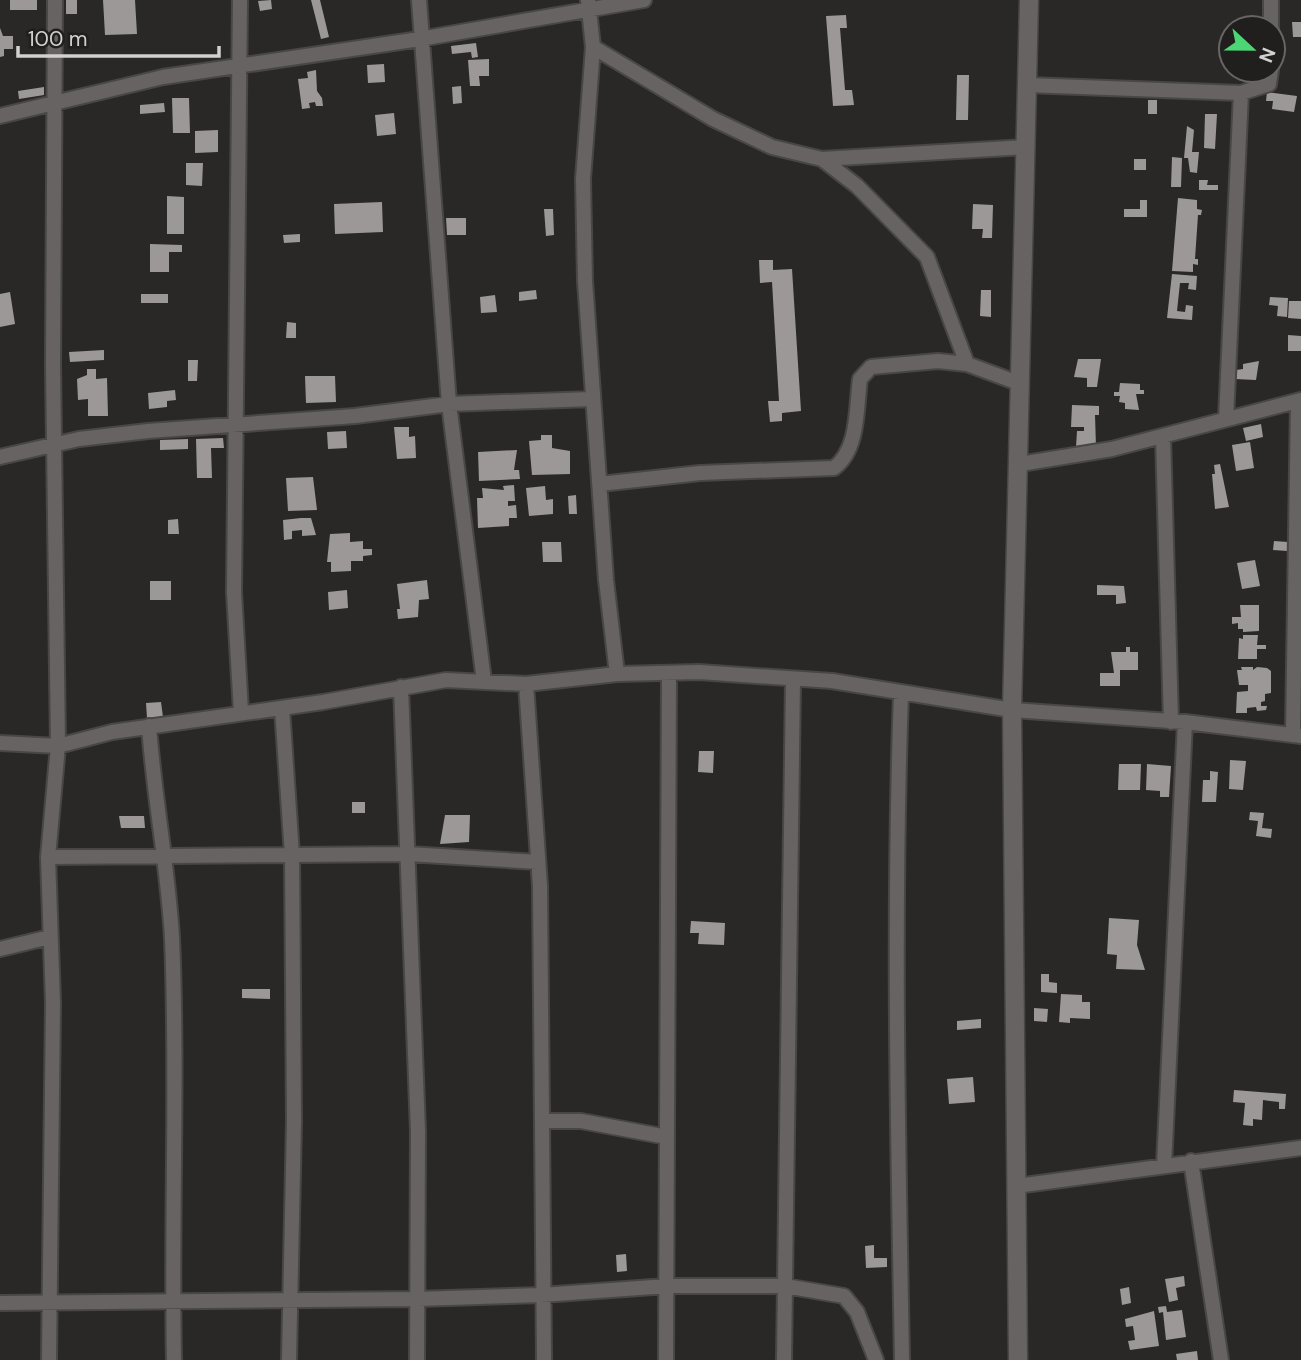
<svg xmlns="http://www.w3.org/2000/svg" width="1301" height="1360" font-family="'DM Sans',sans-serif">
<rect width="100%" height="100%" fill="#2a2827"/>
<path fill="#9c9898" d="M10,0H37V10H10Z
M66,0H77V14H66Z
M103,0H135L137,34L105,35Z
M271,0L272,9L260,11L258,1Z
M311,0H320L329,37L321,39Z
M846,15L847,28H840L845,90H852L854,105L833,106L826,16Z
M1292,22H1301V37H1293Z
M0,28L3,36H13V49H4V56L0,57Z
M476,43L478,57L472,58L471,52L452,54L451,46Z
M489,59V76H479L480,86H470L468,60Z
M384,64L385,82L368,83L367,65Z
M316,70L317,91L322,98L323,106H316L315,102L309,103L310,108L302,109L298,79L308,78L307,72Z
M957,75H969L968,120H956Z
M461,86L462,103L453,104L452,87Z
M44,87V95L19,99L18,91Z
M1267,92L1297,96L1294,112L1272,109L1273,101H1266Z
M172,98H189L190,133H173Z
M1148,100H1157V114H1148Z
M164,103L165,112L140,114V105Z
M394,113L396,134L377,136L375,115Z
M1205,114H1217L1215,149L1204,148Z
M1187,126L1194,130L1192,152H1199L1197,173L1190,172L1188,158H1184Z
M218,130V152L195,153V131Z
M1172,157L1182,158L1181,187H1171Z
M1134,159H1146V170H1134Z
M186,163H203L202,186L186,185Z
M1199,180H1208L1207,185H1218V190H1199Z
M167,196L184,197V234H167Z
M1178,198L1197,200V209L1202,210L1201,215H1198L1195,259H1198V265L1193,264V272L1172,271Z
M1140,200H1147V217H1124V209H1140Z
M382,202L383,232L335,234L334,204Z
M973,204L993,205L992,238H982L983,229H972Z
M544,209H553L554,235L546,236Z
M446,218H466V235H447Z
M300,234V242L284,243L283,235Z
M150,244L182,245V252H169V272H150Z
M759,260H773V270L792,269L801,411L782,413V421L770,422L768,401H779L772,282L760,283Z
M1172,274L1197,276L1196,290L1188,289L1189,283H1180L1177,311L1185,312L1186,305L1193,306L1192,320L1167,318Z
M536,290L537,299L519,301V292Z
M981,290H991V317L980,316Z
M10,292L15,324L0,327V294Z
M141,294H168V303H141Z
M495,295L497,312L481,313L480,297Z
M1270,297L1288,298L1287,317L1277,316L1278,306L1269,305Z
M1289,301H1301V319L1288,318Z
M287,322L296,323V338H286Z
M1288,335L1301,336V351H1288Z
M104,350V360L70,362L69,352Z
M1078,359H1101L1097,387H1087V378L1074,377Z
M188,360H198L197,381H188Z
M1259,361L1256,380L1235,379L1236,370L1243,369V364Z
M87,369H96V379L107,378L108,416H88V399L78,400L77,379L87,375Z
M305,376H335L336,402L306,403Z
M1120,383L1140,384V390H1144V394H1136L1139,410L1125,409V403L1119,402L1120,396H1114V392H1119Z
M175,390L176,400L167,401V407L149,409L148,393Z
M1072,405L1099,406V415H1095L1096,447H1076L1077,431H1084V427H1071Z
M1261,424L1263,437L1246,441L1243,428Z
M394,427H409V437L415,436L416,458L397,459Z
M346,431L347,448L328,449L327,432Z
M541,435H552V448L570,451V474L532,475L529,441L541,440Z
M223,438L224,448H211L212,478H197L196,439Z
M188,439V449L160,450V440Z
M1250,442L1254,468L1236,471L1232,445Z
M517,450L514,470H519L520,479L479,481L478,452Z
M1220,464L1229,507L1215,509L1212,474H1215L1214,465Z
M313,477L317,510L288,511L286,478Z
M514,485L515,501H508V506L516,505L517,518H509V526L478,528L477,498H483L482,488L504,490L503,486Z
M545,486L546,500L553,499V514L529,516L526,488Z
M576,495L577,514H569L568,496Z
M301,518H311L316,535L302,536V530L292,531V539L284,540L283,520Z
M178,519L179,534H168V520Z
M350,533V542L363,541V549H372V555L363,556V561H351V571L331,572V562H327L330,534Z
M1274,541L1288,542L1287,551L1273,550Z
M542,542H561L562,562H543Z
M1255,560L1260,586L1242,589L1237,563Z
M427,580L429,599L419,600L418,617L398,619L397,609H400L397,584Z
M150,581H171V600H150Z
M1097,585L1124,586L1126,603L1116,604V595H1097Z
M347,590L348,608L329,610L328,592Z
M1240,605H1259V631L1243,632V629H1238V623L1232,624V617H1241Z
M1243,635H1258L1257,645H1266V649H1257V659H1238L1239,638L1243,639Z
M1126,647H1130V652H1138V670H1120V686H1100V673H1114L1111,652H1126Z
M1241,667H1253V670L1257,667L1267,668L1271,671V693L1265,694V701L1261,702V706H1267L1266,710L1257,711L1256,707L1247,708V713H1236L1237,692L1248,691V685H1239L1237,670H1242Z
M161,702L163,717L147,718L146,703Z
M699,751H714L713,773L698,772Z
M1230,760L1246,761L1243,790L1229,789Z
M1119,764H1141L1140,790H1118Z
M1147,764L1171,766L1169,797H1160V791L1146,790Z
M1210,771L1218,772L1216,802H1202L1203,780H1210Z
M352,802H365V813H352Z
M1250,812L1264,813L1262,828L1272,829L1271,838L1256,836L1258,821L1249,820Z
M445,815H470L469,842L440,844Z
M119,816H144L145,828H121Z
M1109,918L1139,920L1137,945L1145,970L1116,969L1117,955L1107,954Z
M691,921L725,923L724,945L698,944L699,933H690Z
M1041,974H1049V982L1057,983V993L1041,992Z
M242,989H270V999L242,998Z
M1061,994L1082,995V1002H1090V1019L1070,1018V1023L1059,1022Z
M1034,1008L1048,1009L1047,1022L1034,1021Z
M981,1019V1028L957,1030V1021Z
M973,1077L975,1102L949,1104L947,1079Z
M1234,1090L1286,1094L1285,1109H1279V1102L1263,1100L1262,1120L1253,1119V1126L1243,1125L1245,1103L1233,1102Z
M874,1245V1258H887V1267L866,1268L865,1246Z
M626,1254L627,1271L617,1272L616,1255Z
M1184,1276L1185,1286L1176,1288L1178,1300L1169,1302L1165,1279Z
M1129,1287L1131,1303L1122,1305L1120,1289Z
M1166,1306L1167,1312L1182,1310L1186,1337L1166,1340L1163,1312L1159,1313L1158,1307Z
M1154,1311L1159,1346L1130,1350L1128,1341L1135,1340L1133,1326L1126,1327L1125,1319Z
M1197,1351L1198,1360H1177L1176,1354Z"/>
<g fill="none" stroke-linecap="round" stroke-linejoin="round">
<defs>
<path id="minor" d="M240,0L234,592L241,712
M419,0L449,404L484,681
M588,0L593,47L583,179L585,281L606,580L617,674
M1271,0V28
M593,47L713,119L772,147L822,159L857,186L927,257L967,364L1021,384
M1027,85L1241,93L1269,84L1271,70
M0,116L163,77L420,39L644,0
M822,159L1026,147
M1226,419L1241,93
M1163,436L1171,722
M0,457L79,439L148,431L355,416L449,404L592,399
M1020,464L1112,449L1301,400
M600,484L700,473L834,468C859,449 856,409 860,379L871,367L938,361L967,364
M526,684L540,886L544,1360
M401,687L418,1131L417,1360
M901,694C893,917 898,1138 902,1360
M149,726C154,798 168,867 172,938C178,1079 171,1220 174,1360
M1293,735L1298,401
M0,743L58,746L112,732L323,702L446,680L526,684L617,674L699,672L832,681L1012,710L1185,722L1301,736
M48,857L292,855L282,708
M0,949L50,937
M543,1121H581L667,1137
M1191,1161L1221,1360
M1164,1166L1185,722
M1016,1186L1301,1148
M0,1303L417,1299L542,1295L667,1286H785L844,1296L857,1312L876,1360
M49,1360L53,1003L48,857L58,746L53,365L55,0
M289,1360L294,1121L292,855L408,854L538,862
M666,1360L669,673
M784,1360L793,679"/>
<path id="tertiary" d="M1018,1360L1012,710L1029,0"/>
</defs>
<use href="#minor" stroke="#484646" stroke-width="18"/>
<use href="#tertiary" stroke="#484646" stroke-width="21"/>
<use href="#minor" stroke="#676363" stroke-width="14"/>
<use href="#tertiary" stroke="#676363" stroke-width="18"/>
</g>
<g transform="translate(1252 49) rotate(112)"><circle r="33" fill="#211e1e" stroke="#686565" stroke-width="2"/>
<path d="M0-5L12 26L0 18L-12 26Z" fill="#4dd676"/>
<text y="-10" font-size="19" font-weight="bold" text-anchor="middle" fill="#d2d0d0">N</text>
</g>
<path d="M18 46v10h201v-10" fill="none" stroke="#d2d0d0" stroke-width="3.5"/>
<text x="28" y="46" font-size="21" fill="#d2d0d0" stroke="#211e1e" stroke-width="5" paint-order="stroke">100 m</text>
</svg>
